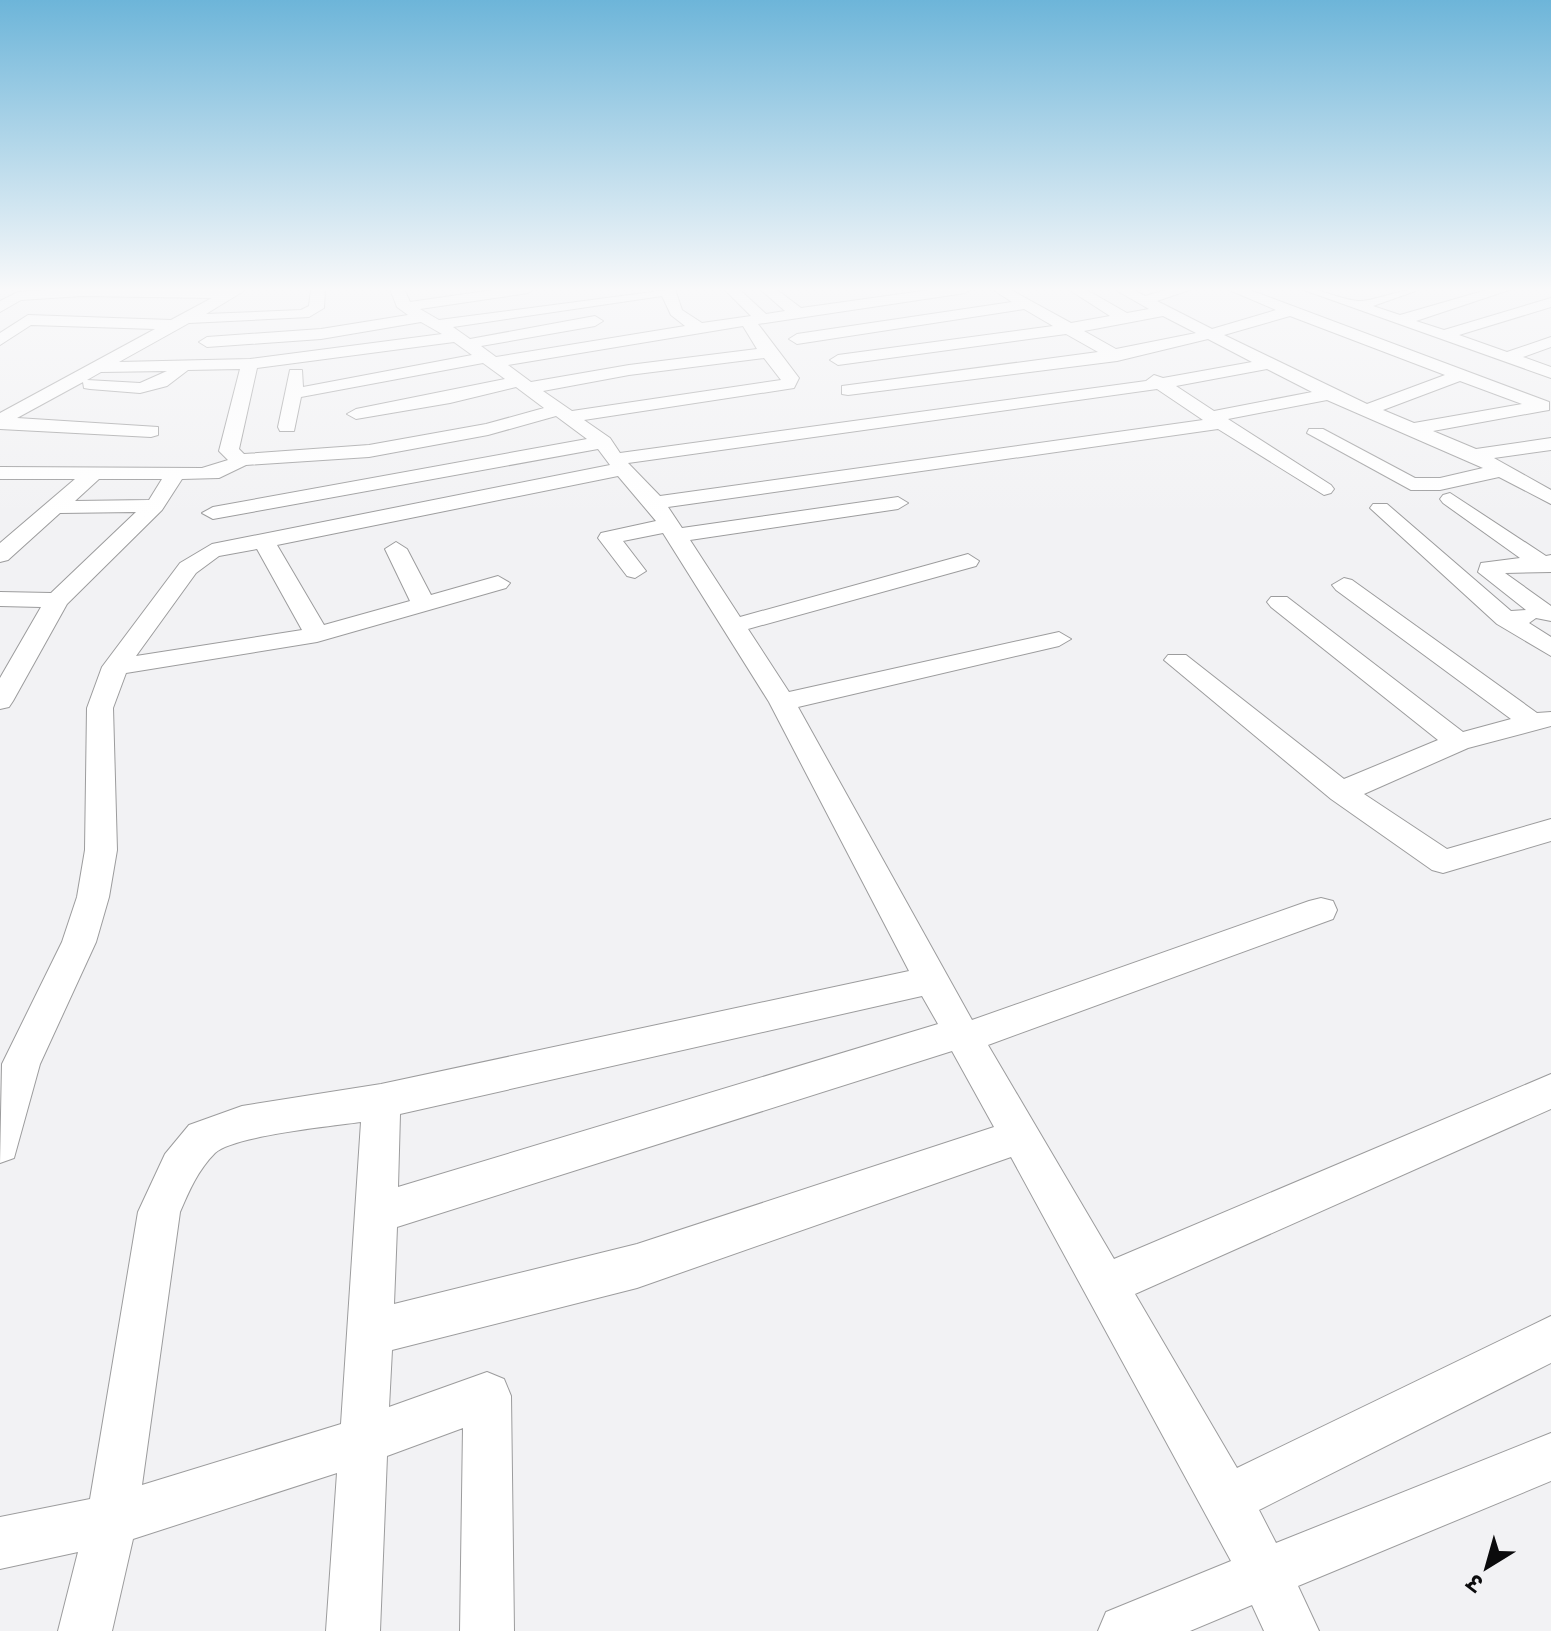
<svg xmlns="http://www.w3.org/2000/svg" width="1551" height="1631" font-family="Poppins,'Noto Sans Devanagari',sans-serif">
<rect width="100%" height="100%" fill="#f2f2f4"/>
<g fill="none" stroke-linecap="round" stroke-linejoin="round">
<defs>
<path id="minor" d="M65,289H247L206,314L301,310L309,306L311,289H325L324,308L309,317L189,323L119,362L250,359L442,334L421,322L321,339L207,347L199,342L207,337L321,329L408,315L397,307L390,289H404L410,302L500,289H535L528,293L420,309L439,320L675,289L682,310L702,323L751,316L724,289H739L766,314L785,311L760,289H776L801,308L937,289H972L965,293L758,324L799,378L794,388L584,420L610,438L620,453L1146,381L1154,375L1163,378L1252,362L1208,339L1117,361L848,395L842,394V386L1098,352L1066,334L838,365L830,360L838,355L1053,326L1024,309L797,344L789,339L797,334L1012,302L992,289H1009L1071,323L1110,316L1068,289H1085L1127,313L1149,309L1114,289H1132L1145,296L1170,289H1192L1157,301L1212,329L1276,310L1227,289H1247L1549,402V410L1543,411L1433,431L1476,449L1551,438V450L1494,458L1551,490V504L1499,477L1440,490H1411L1307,433L1309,429H1323L1415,478H1440L1483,468L1327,400L1228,419L1331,485L1334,489L1331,493L1324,495L1218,429L668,507L682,528L898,497L908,503L898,509L690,540L740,617L968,554L979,561L976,566L748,629L789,692L1059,632L1071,639L1059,646L798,707L972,1020L1309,901L1321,898L1333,901L1337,910L1333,919L988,1045L1114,1259L1551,1074V1109L1135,1294L1237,1468L1551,1316V1363L1259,1510L1276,1543L1551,1433V1481L1298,1586L1319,1631H1264L1252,1605L1190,1631H1098L1106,1612L1231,1561L1011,1157L637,1288L392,1350L389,1407L487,1372L504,1379L511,1396L514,1631H460L463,1428L387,1456L380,1631H326L337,1473L133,1539L112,1631H58L78,1552L0,1569V1517L90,1499L138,1212L165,1154L189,1125L242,1106L381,1084L909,971L769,702L663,533L623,541L646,571L635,578L627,576L598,538L601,533L656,521L618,476L277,545L324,625L410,601L385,549L396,542L407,549L431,595L498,576L510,583L506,588L317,642L126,673L113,708L117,850L109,897L96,942L40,1064L14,1158L0,1163L2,1064L62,942L77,897L85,850L87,708L102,667L180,563L212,544L610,465L598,449L213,519L202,513L213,507L587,439L556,416L488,435L369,457L246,465L219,478L182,479L162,510L67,604L13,701L9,707L0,709V678L41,607L0,606V592L51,593L136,512L60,513L8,560L0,562V543L75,479H0V467L202,468L228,460L219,451L240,369L188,370L167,386L140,393L90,389L84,388L83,382L17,418L158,427V435L151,437L0,429V413L155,329L31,325L0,345V333L28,315L171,320L212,298L82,296L21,300L0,312V301L18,292ZM662,296L671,315L685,326L496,357L481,346L595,326L603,321L595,316L470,339L453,327ZM1163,316L1196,333L1116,349L1084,331ZM1290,316L1445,375L1367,404L1224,335ZM743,326L757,349L629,365L531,382L508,365ZM454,342L472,355L303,387L302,370H290L278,427L280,431H294L301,397L483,363L505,379L356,409L347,414L356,419L450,403L516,387L544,408L486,424L369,445L244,454L239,449L257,368ZM764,358L781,380L572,411L543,391L629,375ZM1267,369L1312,392L1214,411L1176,386ZM167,371L140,383L87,380L101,372ZM1460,381L1522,404L1414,423L1383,410ZM1157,389L1203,420L660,496L628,463ZM99,479H162L149,500L75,501ZM257,549L302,630L136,656L196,573L219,556ZM922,996L938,1024L398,1187L400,1114ZM952,1051L994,1127L637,1244L394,1304L397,1227ZM361,1122L341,1424L142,1485L180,1212C189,1191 198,1170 215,1153C233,1136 332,1126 361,1122Z
M1301,289C1322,288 1337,299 1358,301C1373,302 1399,289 1421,289L1373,306L1400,315L1490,289H1512L1416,321L1444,330L1551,298V307L1459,335L1507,352L1551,337V347L1523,357L1551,367V378Z
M1450,493L1546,556L1551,555V572L1505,573L1551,606V621L1536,618L1529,623L1551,637V656L1497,624L1370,508L1373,504H1387L1511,611L1526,610L1478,572L1481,563L1520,558L1443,503L1440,499L1443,495Z
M1344,578L1352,580L1537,713L1551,712V726L1468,748L1364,794L1447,849L1551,819V841L1443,873L1432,870L1331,799L1164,660L1168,655H1186L1344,779L1438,740L1271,607L1267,602L1271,597H1287L1463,732L1511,719L1336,590L1332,585Z"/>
</defs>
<use href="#minor" stroke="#9c9c9d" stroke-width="2"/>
<use href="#minor" fill="#fff" fill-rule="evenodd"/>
</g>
<linearGradient id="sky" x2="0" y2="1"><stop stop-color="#6db5d9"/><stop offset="0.56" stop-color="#f9f9fa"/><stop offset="1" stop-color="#f9f9fa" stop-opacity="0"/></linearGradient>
<rect width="1551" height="517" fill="url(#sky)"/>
<g transform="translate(1487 1567) rotate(217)" stroke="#f2f2f4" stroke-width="6" paint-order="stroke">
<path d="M0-6L14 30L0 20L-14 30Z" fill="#0b0b0c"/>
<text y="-12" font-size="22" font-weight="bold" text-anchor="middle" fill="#0b0b0c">उ</text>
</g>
</svg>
